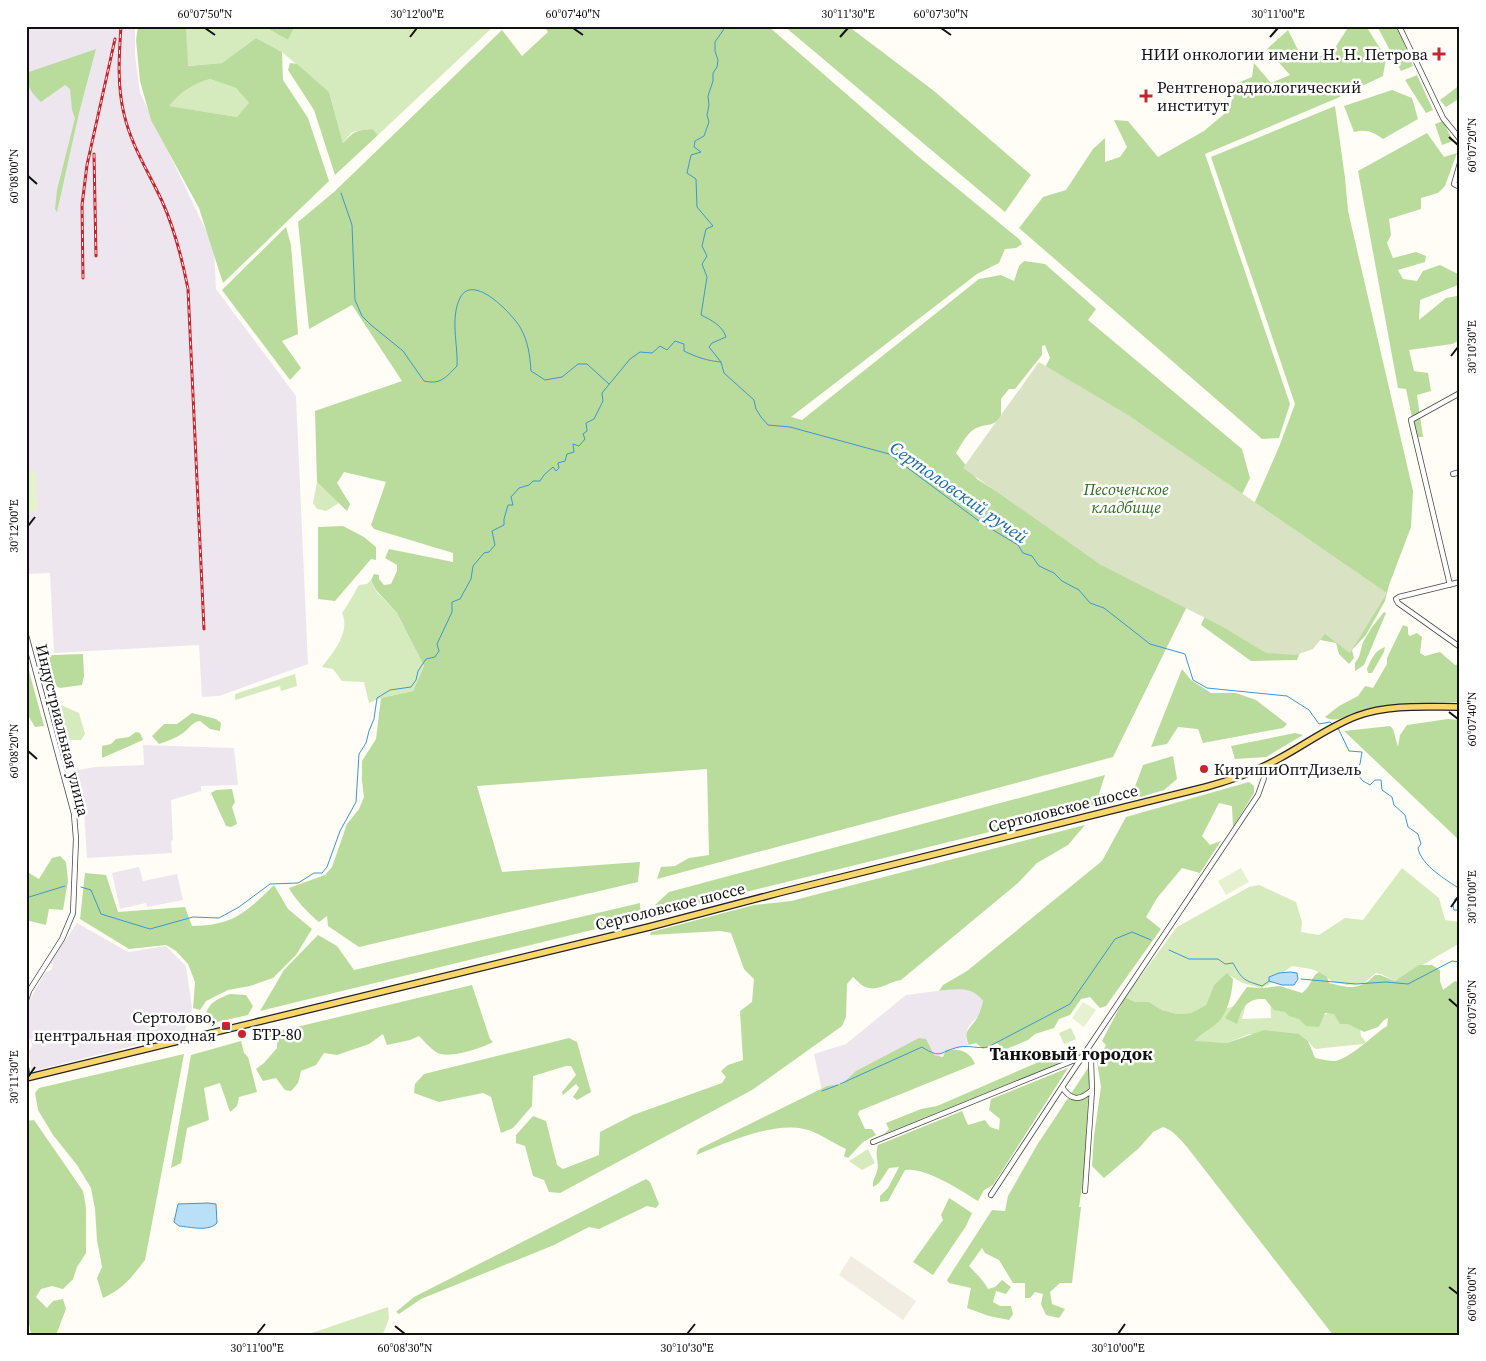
<svg xmlns="http://www.w3.org/2000/svg" width="1486" height="1361" font-family="'Source Serif 4',serif">
<rect width="100%" height="100%" fill="#fffdf5"/>
<path fill="#eee6ef" d="M26,26H135V55L140,93L214,247L216,289L296,396L308,664L219,696L202,697L199,645L54,653L50,573L27,574Z
M143,745L234,748L238,785L201,786V791L171,800L173,840L171,841L172,853L87,858L84,811L76,780H74L71,769L78,768L79,770L95,767L144,765Z
M139,867L143,881L177,874L183,900L147,907L146,903L120,909L112,873Z
M77,923L128,952L166,946L186,966L192,1008L184,1033L34,1071L31,1070L29,1051L32,1046L31,1040L29,1039L26,1006L46,972L51,970L53,965L50,963Z
M954,989H966L978,995L983,1001L978,1016L968,1027L966,1040L969,1045L931,1059L822,1090L814,1054L846,1044L906,995Z"/>
<path fill="#d5ebbd" d="M186,26H263L288,40L295,26L308,28L309,26H494L378,135L371,129L352,132L343,143L329,92L282,52L256,38L222,63L187,66Z
M210,79L236,88L250,104L237,117L168,106C183,92 190,84 210,79Z
M317,482L339,503L326,511L317,509L313,503Z
M371,580L376,591L397,613L424,666L413,691L381,698L369,703L364,682L342,681L333,669L322,667C332,654 351,632 342,613L348,604L359,585L367,584Z
M295,674L297,686L281,691L280,686L235,700V694Z
M61,705L79,713L85,734L81,740H71L57,736L56,711Z
M1402,868L1439,898L1445,920L1460,922V943L1395,981L1383,975L1376,973L1363,984L1347,985L1333,982L1319,972L1311,969L1292,966L1280,975L1279,979L1262,988L1243,983L1227,974L1214,985L1206,1005L1191,1013L1177,1014L1162,1010L1149,1002H1135L1125,997L1177,927L1249,887L1259,885L1296,902L1302,922L1301,932L1319,935L1345,918L1363,920Z
M1270,995L1316,999L1324,1015L1338,1009L1360,1028L1361,1036L1366,1042L1363,1044L1315,1049L1308,1041L1299,1034H1249L1227,1043L1199,1042L1194,1040L1224,1009L1246,1003L1242,1019L1271,1018Z
M1071,1028L1076,1039L1064,1044L1059,1033Z
M1071,1046L1083,1051L1080,1056L1066,1061L1061,1050Z
M868,1149L875,1163L862,1170L849,1161Z
M388,1307L389,1318L384,1332L379,1335H306Z"/>
<path fill="#b9dc9c" fill-rule="evenodd" d="M138,26H186L188,66L222,63L256,38L282,52L283,80L308,118L329,181L223,283L199,208L151,120L140,81L136,40ZM210,79L236,88L249,103L237,117L169,106C181,92 192,84 210,79Z
M263,26H295L288,40Z
M544,26H768L919,157L1020,240L1022,244L1016,248L1005,249L999,263L977,274L791,417L802,420L979,279L1001,275L1014,281L1019,266L1024,261L1045,264L1096,309L1088,320L1242,449L1250,478L1113,757L657,879L661,867L675,866L689,858L709,855L707,769L477,786L502,872L640,862L638,882L359,947L328,926L327,916L319,922C310,915 294,898 289,888L325,875L332,867L347,824L359,809L364,797L362,781V761L376,739L381,698L413,691L424,666L397,613L376,590L371,580L374,574L379,575V579L384,585L391,584L397,571V565L385,558L389,549L453,562V553L374,529L371,525L386,482L344,472L337,483L350,504L347,511L317,482L315,411L402,381L352,305L309,329L298,222L334,192L502,30L522,56L548,32ZM1045,345L1050,358L1043,371L1042,520L977,479L956,453C962,444 968,430 979,427C991,423 990,427 1001,418V399L1009,389H1015L1042,355V346Z
M784,26H848L934,91L1031,175L1005,212Z
M1349,26H1366L1386,58L1383,76L1335,99L1205,154L1290,404L1279,438L1262,439L1019,228L1043,197L1066,190L1093,149L1105,138V162L1120,157L1127,147L1114,120L1128,121L1158,157L1204,131L1230,109L1235,84L1252,77L1254,63L1271,83L1290,75L1267,49L1288,30L1298,50L1314,60L1335,48Z
M1377,26H1397L1413,66L1401,71Z
M96,49L79,113L57,212L55,209L57,190L75,118L72,110L70,89L65,85L41,102C32,94 26,85 26,73Z
M290,63L297,64L329,92L343,143C355,131 354,131 372,129L378,135L335,175L314,110L288,70Z
M1417,75L1433,110L1426,113L1405,80Z
M1460,85V98L1446,107L1440,100Z
M1392,90L1412,98L1418,119L1383,139C1373,132 1367,129 1354,132L1344,106Z
M1335,106L1345,178L1348,211L1413,491L1411,527L1389,585L1385,601L1366,635L1352,650L1354,658L1349,664L1339,654L1336,643L1305,637L1297,660L1251,661L1201,625L1279,447L1295,404L1211,157Z
M1443,121L1453,141L1442,145L1435,124Z
M1427,133L1444,157L1457,153L1445,186L1438,193L1421,198V209L1389,219L1391,235L1387,243L1393,258L1416,252L1426,256L1425,262L1398,270L1403,279L1417,281L1423,271L1440,265L1460,275L1458,285L1420,300L1419,320L1446,298L1457,296L1460,307V340L1452,344L1409,350L1414,371L1428,373L1431,391L1417,395L1423,437H1416L1406,389L1398,388L1358,171Z
M286,227L291,245L298,334L282,341L301,368L290,380L222,290Z
M343,526L364,537L376,547V560L371,559L335,601L318,599V527Z
M1384,612L1386,613L1364,665L1355,671V663L1359,657L1363,642L1372,627Z
M1403,625L1408,627V634L1410,636L1417,633L1422,637L1420,653L1425,656L1440,652L1455,665L1460,664V702C1428,703 1397,704 1366,710C1354,712 1336,725 1325,717L1339,706L1358,696L1365,686L1373,688L1387,664V658Z
M1385,647L1384,652L1372,673H1368L1367,669C1371,660 1374,651 1385,647Z
M83,654L84,676L82,685L60,688L45,681L41,666L43,658L53,655Z
M26,660L44,726L35,727L26,712Z
M1182,669L1191,680L1211,693H1236L1256,700L1287,724L1283,728L1203,743L1198,729L1178,727L1167,744L1151,747Z
M192,713L216,719L221,723L220,731L210,729L200,721C192,722 190,728 183,733C176,738 168,741 159,744L152,736L164,724H177Z
M1448,719L1460,720V841L1344,731L1390,726L1393,729L1398,747L1400,735L1407,725Z
M136,732L140,733L143,740L102,758V746L111,744L116,739L129,737Z
M1295,733L1303,735L1266,757L1235,759L1231,746Z
M1173,756L1177,779L1164,790L1130,800L1143,765Z
M1105,775L1095,806L657,914L655,905L669,892Z
M1249,782L1254,786V793L1233,827L1232,806L1219,803L1202,836L1210,845L1221,841L1200,873L1182,868L1157,898L1146,917L1161,929L1106,1006L1100,1008L1090,997L1081,999L1070,1015L1059,1019L1054,1028L1035,1034L1028,1040L1004,1050L997,1043L983,1049L976,1043L969,1045C962,1031 971,1028 977,1018C980,1013 981,1007 983,1001C972,986 956,989 939,991L943,985L967,971L1102,861L1126,817Z
M232,789L235,802L232,807L237,824L231,827L226,826L211,793L216,790Z
M1085,825L1068,845L1037,863L1018,883L901,980C888,982 878,992 866,987C861,986 857,980 853,977L847,984L846,1017L842,1026L752,1090L560,1193L549,1192L544,1180L533,1176L525,1146L516,1143V1135L533,1116L546,1121L557,1165L563,1169L599,1155L600,1132L633,1115L722,1083L726,1077L721,1071L728,1065L743,1060L740,1011L752,1002L754,979L744,969L731,933L721,931L650,935L651,932L754,905L791,901Z
M60,856L66,862L68,881L63,910L49,909L46,925L26,920V871L39,879L52,858Z
M85,873L106,875L118,912L185,907L192,926C232,926 247,912 274,885L288,909L312,929L296,955L273,978L250,986L228,990L206,1001L200,1010L193,1008L195,982L188,964L176,951L166,945L129,949L80,919Z
M640,903L641,918L260,1011L284,970L318,935L337,946L354,970Z
M1419,965H1432L1440,970V981L1443,990L1455,981L1460,983V1335H1333L1187,1147C1180,1139 1173,1130 1163,1127L1153,1132L1139,1148L1104,1178L1092,1166L1094,1136L1101,1087L1097,1062L1106,1045L1102,1041L1125,997L1135,1002H1149L1162,1010L1177,1014L1191,1013L1206,1005L1214,985L1227,973L1233,979C1232,994 1228,1014 1216,1024C1208,1031 1202,1032 1195,1041L1227,1043L1264,1030L1299,1034L1308,1041L1315,1058C1321,1059 1329,1061 1335,1061C1351,1058 1373,1035 1387,1026L1388,1018L1384,1020L1378,1027L1364,1032L1348,1024H1340L1334,1014L1325,1013L1319,1027L1306,1026L1299,1019L1289,1016L1285,1012L1274,1010L1265,999C1246,998 1242,1008 1237,1024L1225,1018L1247,987L1262,988L1280,986L1302,993C1313,985 1310,977 1319,972L1327,977L1329,983C1350,988 1359,991 1375,975H1380L1395,981Z
M472,985L490,1039L493,1042C482,1048 447,1060 436,1052C430,1048 424,1041 419,1036L410,1040L387,1045L383,1034L369,1044L337,1055L324,1053L316,1065L301,1071L298,1083L291,1091L285,1090L276,1078L263,1081L256,1069L264,1063L277,1048V1040H262L259,1036Z
M230,994L246,995L253,1006L248,1015L204,1025C206,1005 212,1001 230,994Z
M569,1038L577,1042L591,1092L577,1100L573,1097L579,1088L576,1084L563,1095L562,1092L576,1075L571,1066H566L533,1076L532,1106L513,1128L501,1133L491,1097L483,1093L439,1102L414,1093L415,1084L424,1074Z
M919,1038L926,1039L934,1055L943,1057L946,1050C960,1049 969,1050 975,1064L859,1111L858,1114L865,1129H872L876,1135L863,1142L848,1158L844,1156L846,1149C834,1144 817,1131 804,1129C771,1122 727,1143 696,1155L699,1149L827,1086L842,1084L856,1071Z
M241,1041L244,1053L248,1057L257,1092L239,1097L237,1106L230,1112L220,1083L204,1088L209,1120L187,1128L181,1163L171,1168L191,1055Z
M184,1054L145,1260C132,1277 123,1289 103,1298L97,1278L102,1267L97,1240L95,1209L91,1188L77,1165L53,1135L38,1110L35,1093L39,1088Z
M1048,1058L1058,1059L1059,1063L884,1134L889,1129L886,1123L921,1109L937,1106Z
M1090,1065L1084,1173L1079,1207H1081L1072,1283H1060L1050,1292L1052,1304L1065,1309L1059,1318L1046,1315L1041,1304L1043,1294L1035,1292L1030,1298H1025V1283H1013L999,1260L985,1253L982,1248L969,1266C976,1274 983,1279 988,1289L995,1287L1002,1280L1011,1287L1006,1294L996,1291L993,1302L1000,1306H1011L1013,1314L1009,1320L989,1316L967,1308L971,1288L949,1283L947,1280L992,1210L1005,1211L1008,1196L1037,1145Z
M1068,1068L993,1185L984,1190L978,1201C960,1190 926,1167 905,1170L888,1201L880,1202V1196L888,1188L899,1167L889,1168L879,1183L873,1187C872,1179 876,1177 877,1171C880,1163 874,1157 878,1145L962,1111L968,1125L985,1120L990,1127L999,1130L1000,1119L989,1110L991,1099Z
M34,1120L83,1191L86,1208V1253L77,1267L73,1279L63,1289L52,1286L41,1289L36,1297L47,1308L53,1301L63,1299L66,1309L56,1335H31L28,1318L26,1272V1121Z
M646,1179L650,1182L659,1204L656,1208L647,1206L599,1229L589,1227L554,1245L421,1299L399,1314L396,1312L414,1297Z
M949,1198L972,1213L966,1226L933,1275L913,1262L943,1220L941,1215Z"/>
<path fill="#d9e3c4" d="M1039,362L1128,415L1387,593L1350,653L1325,634L1313,649L1296,655L1266,653L1223,627L1101,565L963,468Z"/>
<path fill="#e6f2cf" d="M26,471H36L38,510L26,511Z
M1241,868L1249,882L1226,895L1218,881Z
M1083,1002L1096,1010L1084,1027L1072,1018Z"/>
<path fill="#f1ede2" d="M851,1256L916,1301L903,1320L839,1275Z"/>
<path fill="#b9e0f7" stroke="#3f96cf" d="M1290,972L1297,973L1298,979L1294,985H1282L1269,981V977L1279,973Z
M208,1203L216,1204L217,1223C208,1232 191,1227 179,1226L174,1222L178,1204Z"/>
<g fill="none" stroke-linecap="round" stroke-linejoin="round">
<path stroke="#3f96cf" stroke-width="1" d="M341,193L352,225L355,300L362,316L371,325L403,351L424,381C441,385 446,377 457,366C458,344 450,318 460,298C473,272 512,314 520,327C528,341 530,355 531,371L545,380L562,377L578,364H587L609,384
M721,362L709,347L712,343L726,337C722,325 711,320 701,315L707,277L702,264L707,256L702,246L706,229L713,226L697,207L696,179L687,173L691,155L701,152L694,147L695,141L704,136L709,122L707,115L709,105L708,96L713,81V73L717,67L718,60L715,51V42L726,26
M1338,728L1349,751L1362,752L1360,764L1355,772L1363,781L1370,785L1375,780H1381L1382,790L1392,797L1394,805L1405,815L1408,827L1418,834L1421,844L1418,848C1421,865 1446,880 1460,889
M81,887L91,890L101,914L150,929L193,917L219,918L239,907L270,884L298,883L314,873H322L327,867L340,831L356,802L359,754L366,743L369,731L374,719L377,698L390,690L411,687L416,680L418,671L426,659L435,657L439,651L437,644L452,612V602L460,599L471,579L473,566L484,553L489,552L495,545L492,531L504,525V519L508,505H513L511,497L519,488L529,485L533,481H540L544,475L553,467L556,471L559,468L558,463L565,461L567,454L574,452L573,444L579,446L585,439L583,434L587,431L586,423L594,419L603,401L602,393L630,359L640,352L652,353L660,346L667,350L675,341L684,344V351C696,357 708,361 721,362L724,373L754,400L756,409L761,417L768,425L790,427L889,454L983,524L1018,545L1023,553L1032,556L1039,566L1054,573L1062,581L1079,590L1090,603L1104,608L1150,644L1185,654L1193,680L1207,688L1287,696L1309,710L1319,724L1330,722L1332,724
M1460,896L1455,899L1453,905L1454,910H1460
M26,898L65,886
M1169,950L1189,959H1218L1225,964L1233,963C1243,981 1244,980 1262,986L1269,981
M1301,979L1356,984L1386,982L1408,984L1452,961L1460,962
M840,1084L922,1047C942,1060 940,1051 959,1047C969,1045 978,1049 988,1047L1070,1004L1115,939L1132,932L1151,940
M822,1091L838,1085"/>
<defs>
<path id="minor" d="M1399,26L1443,118L1460,139
M1460,163L1454,184L1460,187
M1453,474L1460,472
M1460,582L1399,597L1396,599L1398,603L1460,647
M1450,585L1411,420L1460,393
M26,635L74,814L76,839L73,913L62,939L29,991L26,1000
M26,1067L28,1078
M1062,1087C1071,1101 1080,1101 1092,1090
M873,1142L1082,1057
M1085,1191L1092,1090L1091,1060L1086,1052
M991,1195L1062,1087L1258,795L1264,778V766"/>
<path id="major" d="M26,1078L649,927L782,892L1206,787C1232,780 1257,771 1280,758C1306,744 1330,726 1357,716C1389,704 1427,707 1460,707"/>
</defs>
<use href="#minor" stroke="#444" stroke-width="6"/>
<use href="#major" stroke="#222" stroke-width="8"/>
<use href="#minor" stroke="#fff" stroke-width="4.5"/>
<use href="#major" stroke="#f9d66b" stroke-width="5.5"/>
<defs>
<path id="rail" d="M121,26C119,56 117,85 124,114C131,145 149,173 162,201C175,230 182,258 188,289L204,629
M94,154L96,256
M83,278L82,205L87,165L115,39"/>
</defs>
<use href="#rail" stroke="#c4262e" stroke-width="3"/>
<use href="#rail" stroke="#fff" stroke-width="1" stroke-dasharray="4" stroke-linecap="butt"/>
</g>
<path fill="none" stroke="#111" stroke-width="2" d="M205,28L215,35M573,28L583,35M941,28L951,35M410,37L417,28M840,37L848,28M1270,37L1278,28M1449,137L1458,145M28,176L37,184M1451,356L1458,347M28,526L35,517M1449,712L1458,719M28,751L37,759M1451,907L1458,897M1449,999L1458,1007M28,1077L35,1067M1449,1287L1458,1294M395,1326L405,1334M257,1334L265,1324M687,1334L695,1324M1118,1334L1125,1324"/>
<g fill="#c4262e" stroke="#fff" stroke-width="2">
<path d="M1436.5 46.5h5v5h5v5h-5v5h-5v-5h-5v-5h5z"/>
<path d="M1143.5 88.5h5v5h5v5h-5v5h-5v-5h-5v-5h5z"/>
<circle cx="1204" cy="769" r="5"/>
<rect x="221" y="1021" width="10" height="10" rx="2.5"/>
<circle cx="242" cy="1034" r="5"/>
</g>
<g text-anchor="middle" dominant-baseline="central" stroke-width="5" stroke-linejoin="round" paint-order="stroke">
<g font-size="16" fill="#111" stroke="#fff" text-anchor="start">
<text x="1428" y="54" text-anchor="end">НИИ онкологии имени Н. Н. Петрова</text>
<text x="1157" y="87">Рентгенорадиологический<tspan x="1157" dy="18">институт</tspan></text>
<text x="1214" y="769">КиришиОптДизель</text>
<text x="216" y="1017" text-anchor="end">Сертолово,<tspan x="216" dy="18">центральная проходная</tspan></text>
<text x="252" y="1034">БТР-80</text>
</g>
<g font-size="16" font-style="italic" fill="#2f6b1f" stroke="#fff">
<text x="1126" y="489">Песоченское<tspan x="1126" dy="18">кладбище</tspan></text>
</g>
<g font-size="16" fill="#111" stroke="#fff">
<text transform="translate(63 730) rotate(76)">Индустриальная улица</text>
<text transform="translate(1063 808) rotate(-14)">Сертоловское шоссе</text>
<text transform="translate(670 906) rotate(-14)">Сертоловское шоссе</text>
</g>
<g font-size="18" font-style="italic" fill="#1768a6" stroke="#fff">
<text transform="translate(959 492) rotate(35)">Сертоловский ручей</text>
</g>
<g font-size="18" font-weight="bold" fill="#111" stroke="#fff">
<text x="1071" y="1053">Танковый городок</text>
</g>
</g>
<rect width="1486" height="1361" fill="none" stroke="#ffffff" stroke-width="55"/>
<rect x="28" y="28" width="1430" height="1306" fill="none" stroke="#111" stroke-width="2"/>
<g font-size="12" text-anchor="middle" fill="#111">
<text x="205" y="18">60°07'50"N</text>
<text x="417" y="18">30°12'00"E</text>
<text x="573" y="18">60°07'40"N</text>
<text x="848" y="18">30°11'30"E</text>
<text x="941" y="18">60°07'30"N</text>
<text x="1278" y="18">30°11'00"E</text>
<text transform="translate(1472 145) rotate(-90)" y="4">60°07'20"N</text>
<text transform="translate(14 176) rotate(-90)" y="4">60°08'00"N</text>
<text transform="translate(1472 347) rotate(-90)" y="4">30°10'30"E</text>
<text transform="translate(14 526) rotate(-90)" y="4">30°12'00"E</text>
<text transform="translate(1472 719) rotate(-90)" y="4">60°07'40"N</text>
<text transform="translate(14 751) rotate(-90)" y="4">60°08'20"N</text>
<text transform="translate(1472 897) rotate(-90)" y="4">30°10'00"E</text>
<text transform="translate(1472 1007) rotate(-90)" y="4">60°07'50"N</text>
<text transform="translate(14 1077) rotate(-90)" y="4">30°11'30"E</text>
<text transform="translate(1472 1294) rotate(-90)" y="4">60°08'00"N</text>
<text x="257" y="1352">30°11'00"E</text>
<text x="405" y="1352">60°08'30"N</text>
<text x="687" y="1352">30°10'30"E</text>
<text x="1118" y="1352">30°10'00"E</text>
</g>
</svg>
